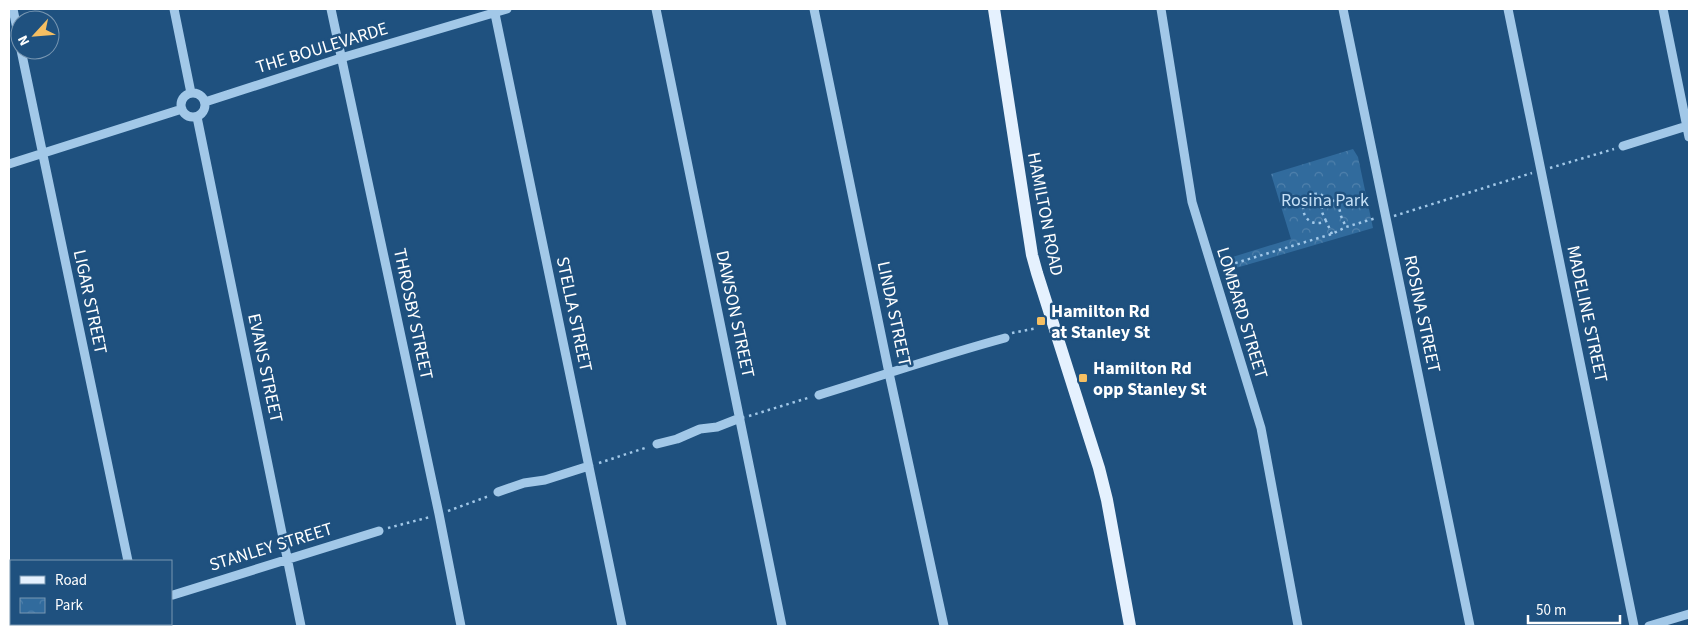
<svg xmlns="http://www.w3.org/2000/svg" width="1698" height="635" font-family="'Source Sans 3',sans-serif">
<defs>
<pattern id="park-crowns" width="20" height="18" patternUnits="userSpaceOnUse" patternTransform="scale(1.25)"><rect width="20" height="18" fill="#316b9d"/><path d="M2 6a3 3 0 1 1 6 0M12 15a3 3 0 1 1 6 0" fill="none" stroke="#5081ac"/></pattern>
</defs>
<rect width="100%" height="100%" fill="#1f517f"/>
<path fill="url(#park-crowns)" d="M1353,149L1358,157L1373,228L1229,270L1226,259L1291,239L1271,174Z"/>
<g fill="none" stroke-linecap="round" stroke-linejoin="round">
<path stroke="#a2c8e8" stroke-width="2.5" stroke-dasharray="2.5 4" stroke-linecap="butt" d="M1550,168L1614,149
M1394,216L1532,173
M1326,221C1322,212 1318,208 1327,199
M1332,234L1326,221C1315,226 1305,222 1303,209C1305,201 1310,192 1320,194C1323,195 1324,198 1327,199C1331,201 1334,200 1338,203L1341,216L1346,227
M1229,265L1332,234L1346,227L1376,218
M1012,333L1037,328
M749,416L811,397
M599,463L648,447
M448,511L489,496
M388,528L430,517"/>
<path stroke="#a2c8e8" stroke-width="9" d="M13,9L20,44
M174,9L191,93
M331,9L439,514L461,626
M494,9L622,626
M656,9L782,626
M814,9L889,373L944,626
M1161,9L1192,202L1261,428L1298,626
M1343,9L1470,626
M1508,9L1634,626
M1663,9L1689,137
M21,50L128,561
M181 105a12 12 0 1 1 24 0a12 12 0 1 1-24 0Z
M205,102L341,58L507,9
M197,117L301,626
M1623,146L1687,126
M9,164L182,109
M819,395C881,376 942,355 1005,338
M657,444L677,439L700,429L717,427L740,418
M498,492L524,483L545,480L589,466
M173,595L379,531
M141,624V626
M64,626L74,624
M1649,626L1689,614"/>
<path stroke="#e5f1fe" stroke-width="12" d="M994,9L1032,255L1037,273L1099,468L1107,500L1130,626"/>
</g>
<g fill="#f6bf62" stroke="#1f517f" stroke-width="2">
<rect x="1036" y="316" width="10" height="10" rx="2.5"/>
<rect x="1078" y="373" width="10" height="10" rx="2.5"/>
</g>
<g text-anchor="middle" dominant-baseline="central" stroke-width="5" stroke-linejoin="round" paint-order="stroke">
<g font-size="18" fill="#fff" stroke="#1f517f">
<text transform="translate(322 48) rotate(-17)">THE BOULEVARDE</text>
<text transform="translate(1045 214) rotate(79)">HAMILTON ROAD</text>
<text transform="translate(90 302) rotate(78)">LIGAR STREET</text>
<text transform="translate(1242 313) rotate(73)">LOMBARD STREET</text>
<text transform="translate(413 314) rotate(78)">THROSBY STREET</text>
<text transform="translate(574 314) rotate(78)">STELLA STREET</text>
<text transform="translate(735 314) rotate(78)">DAWSON STREET</text>
<text transform="translate(894 314) rotate(78)">LINDA STREET</text>
<text transform="translate(1422 314) rotate(78)">ROSINA STREET</text>
<text transform="translate(1587 314) rotate(78)">MADELINE STREET</text>
<text transform="translate(265 368) rotate(78)">EVANS STREET</text>
<text transform="translate(271 547) rotate(-17)">STANLEY STREET</text>
</g>
<g font-size="18" fill="#c6e0f6" stroke="#1f517f">
<text x="1325" y="200">Rosina Park</text>
</g>
<g font-size="18" font-weight="bold" fill="#fff" stroke="#1f517f" text-anchor="start">
<text x="1051" y="311">Hamilton Rd<tspan x="1051" dy="21">at Stanley St</tspan></text>
<text x="1093" y="368">Hamilton Rd<tspan x="1093" dy="21">opp Stanley St</tspan></text>
</g>
</g>
<rect width="1698" height="635" fill="none" stroke="#ffffff" stroke-width="20"/>
<rect x="10" y="560" width="162" height="65" fill="#1f517f" stroke="#7997b2"/>
<rect x="20" y="576" width="25" height="8" fill="#e5f1fe" stroke="#7997b2"/>
<text x="55" y="585" font-size="15" fill="#ffffff">Road</text>
<rect x="20" y="598" width="25" height="15" fill="url(#park-crowns)" stroke="#7997b2"/>
<text x="55" y="610" font-size="15" fill="#ffffff">Park</text>
<g transform="translate(35 35) rotate(244)"><circle r="24" fill="#1f517f" stroke="#7997b2"/>
<path d="M0-4L9 19L0 12L-9 19Z" fill="#f6bf62"/>
<text y="-8" font-size="14" font-weight="bold" text-anchor="middle" fill="#ffffff">N</text>
</g>
<path d="M1528 615v8h92v-8" fill="none" stroke="#ffffff" stroke-width="2.5"/>
<text x="1536" y="615" font-size="15" fill="#ffffff" stroke="#1f517f" stroke-width="4" paint-order="stroke">50 m</text>
</svg>
